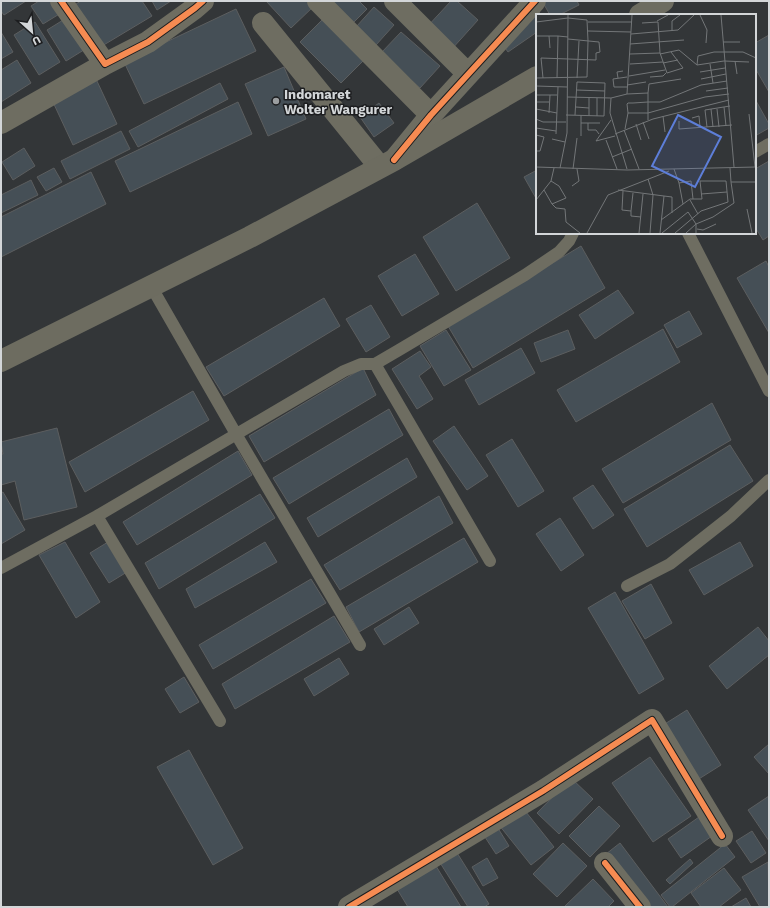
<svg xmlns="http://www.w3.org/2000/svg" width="770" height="908" font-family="'Work Sans',sans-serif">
<rect width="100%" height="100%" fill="#333638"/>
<path fill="#454f56" stroke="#5c5e5f" d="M1,1H26L4,15L1,11Z
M39,1H54L61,13L43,24L31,6Z
M81,1H142L152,16L102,46L76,4Z
M152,1H171L157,10Z
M266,1H309L314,6L291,28Z
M330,1H359L367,9L353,23Z
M451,1H457L478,20L451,50L426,28Z
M542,1H577L579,5L559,15H550Z
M374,7L394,25L376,45L356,27Z
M536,7L541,15H537V32L508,52L500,41Z
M236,9L256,51L144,104L124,62Z
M327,15L368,56L341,83L300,42Z
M68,17L87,48L66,61L47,30Z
M35,22L60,62L39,75L14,35Z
M1,32L13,52L1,59Z
M401,32L440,66L420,88L381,53Z
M769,35V92L755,68V43Z
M17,60L31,83L1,102V70Z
M284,67L306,119L268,136L245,84Z
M96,79L117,124L73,145L52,100Z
M220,83L228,99L138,147L129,131Z
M755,99L769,124V128L755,136Z
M238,102L252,134L130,192L115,161Z
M379,103L394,123L374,137L360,117Z
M121,131L130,149L70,179L61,161Z
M24,148L35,166L13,180L2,162Z
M769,161V236L763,240L755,227V169Z
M54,168L62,182L46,191L37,177Z
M537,170V200L524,177Z
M91,172L106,204L1,257V217Z
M31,180L38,195L1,213V195Z
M477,203L510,258L456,291L423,237Z
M581,246L605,288L473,368L448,326Z
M415,254L439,294L402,316L378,276Z
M766,261L769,267V333L737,278Z
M618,290L634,313L595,339L579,315Z
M324,298L340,326L224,396L206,367Z
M371,305L390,337L366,352L346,319Z
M689,311L702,334L677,348L664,325Z
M663,329L680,362L576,422L557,390Z
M446,330L471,370L444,386L420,346Z
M568,330L575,349L541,362L534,343Z
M521,348L535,373L479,405L465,380Z
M420,351L431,367L419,376L433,399L417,409L392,369Z
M363,368L376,395L264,462L249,436Z
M193,391L209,420L85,492L69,462Z
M712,403L731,440L623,503L602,469Z
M389,409L403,435L289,504L273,478Z
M454,426L488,476L467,490L433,441Z
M57,428L77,507L24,520L15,481L1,485V454H3L1,442Z
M512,439L544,491L518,507L486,455Z
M730,445L753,481L647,547L624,509Z
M238,451L252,475L137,545L123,522Z
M407,458L417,477L318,537L307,518Z
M593,485L614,515L593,529L573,498Z
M3,492L25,530L1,544V493Z
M260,494L275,518L159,589L145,563Z
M439,496L453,523L340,590L324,565Z
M560,518L584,555L561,571L536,534Z
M464,538L478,562L359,632L346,607Z
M65,542L100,602L76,618L39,555Z
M108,542L127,572L109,583L90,553Z
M265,542L277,562L195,608L186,589Z
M740,542L753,566L704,595L689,570Z
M311,579L326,603L213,669L199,645Z
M651,584L672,623L645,639L622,601Z
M615,592L664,679L639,694L588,608Z
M409,607L419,623L384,645L374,629Z
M334,616L350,642L235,709L222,684Z
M758,627L769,641V655L727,689L709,666Z
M339,658L349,674L314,696L304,679Z
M184,677L199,702L180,713L165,689Z
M687,710L721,765L694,782L660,727Z
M769,744V774L754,757Z
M189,750L243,848L213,865L157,767Z
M650,757L691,816L653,842L612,783Z
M571,778L593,799L559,834L537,813Z
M769,796V841L748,810Z
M599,806L620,826L590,857L569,836Z
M522,807L554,847L531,865L499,825Z
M699,817L712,836L681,858L668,839Z
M496,825L509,846L496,854L483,834Z
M752,831L766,853L751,863L736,841Z
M563,843L587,866L557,897L533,874Z
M620,843L668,907H646L606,854Z
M725,844L735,857L672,907H670L661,895Z
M454,848L489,904L484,907H468L437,858Z
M487,858L498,878L483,886L472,867Z
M690,859L693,863L670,884L666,880Z
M768,862L769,907H760L742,877Z
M436,866L461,907H408L397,889Z
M724,868L741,890L719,907H701L691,893Z
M593,879L614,901L608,907H566L565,906Z
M746,898L751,907H731Z"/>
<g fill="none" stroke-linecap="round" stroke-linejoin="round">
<path stroke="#6e6d61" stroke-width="12" d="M755,152L769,144
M688,233L769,391
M151,286L236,434L360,645
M375,364L490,561
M97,516L220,721
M1,568L97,516L344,371L361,364H375L399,350L525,275L559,252L569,241L573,233
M627,586L670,564L731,516L769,480"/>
<path stroke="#6e6d61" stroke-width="22" d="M61,1L105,64L148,42L195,8L203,1
M318,1L431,115
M395,1L468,74
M263,23L380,167
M1,123L105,64
M395,159L431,115L535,1
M605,863L640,907
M349,907L543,791L652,720L722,836"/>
<path stroke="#6d6c60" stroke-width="22" d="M640,15L663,1
M1,361L250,237L394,160L537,77"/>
<defs>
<path id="cycleway" d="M61,1L105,64L148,42L195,8L203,1
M394,160L431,115L535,1
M605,863L640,907
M349,907L543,791L652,720L722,836"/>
</defs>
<use href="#cycleway" stroke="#1c1d1f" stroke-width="8"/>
<use href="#cycleway" stroke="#f68b52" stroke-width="6"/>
</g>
<circle fill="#9b9ea0" stroke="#1c1d1f" stroke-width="1.5" cx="276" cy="101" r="4"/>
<g text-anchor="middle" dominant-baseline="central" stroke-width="3" stroke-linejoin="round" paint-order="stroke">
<g font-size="13" font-weight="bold" fill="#d3d6d8" stroke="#1c1d1f" text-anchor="start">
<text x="284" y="94">Indomaret<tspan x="284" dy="15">Wolter Wangurer</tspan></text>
</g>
</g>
<g transform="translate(536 14)">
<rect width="220" height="220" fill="#333638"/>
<path fill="none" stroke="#737678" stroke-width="1" d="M164,1L171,16L170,29M185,1L198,153M121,7L132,1M0,8L32,4L51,6L52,27L51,63L0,64M52,8H96M106,9L122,8L124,39L131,59L147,54L135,38M52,17L95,18M136,17V7L144,1M95,20L142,16L158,1M0,22H13M187,28H204M94,30L148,26M14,34L13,22H22M94,40L124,39M124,40L143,36L161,51L188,47L213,48M199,47L201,60M127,49L142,46M94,50L127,48M174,50L177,69M161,51L162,42L178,38H207L220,44M164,58L189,54M93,62L129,56M114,63L127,62L130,59M7,64L5,44L60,46V39L64,38L63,28L32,25M21,64L22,22L32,23M41,64L43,27M82,64L81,58L87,57M165,65L190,60M91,71L110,68M0,72L31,73M91,73H78L77,65L91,63M40,76L69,77M170,77L192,74M112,79L113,70L145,65M91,80L112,79V99H92L91,90L92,89H97L112,88H124L165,71L191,67M0,81H21M31,83L75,84M0,88H13M40,93L53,94M188,93L190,112M0,95L21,99M175,95L177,113M181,95L183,113M13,99L14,81M213,100L219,153M30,101L68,102L69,69L41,68M39,101L41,68M53,102V84M61,102V84M127,102L129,118M156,104L163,102L164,113M0,105L7,108H30M75,106L60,127L79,122M112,106V99L169,83L193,80M143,107V115L196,111M107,108L113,125M45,109H64M52,109V116H60L63,120M100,110L105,126M171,113L169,96L194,92M0,114L20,117M89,115L92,99M88,116L103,155M20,120L22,73M79,120L117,105L193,86M0,121L8,123L4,137H0M45,122V101M16,125L29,128M70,126L81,155M76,143L96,135M0,153L91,156L220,153M24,154L31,119L32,1M194,154L195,168M37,155L41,124M91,155L74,99L75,84L91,80L96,1M138,155L143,169L155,167L157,185M112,165L117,181L114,219M143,169L147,190M36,172L43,167L41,155M8,176L16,190L30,184L23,172L15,167M82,176L128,182L124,219M87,177L86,196L95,197L97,179M165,180L191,178M128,182L136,183V199M0,186L15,167L18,154M154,186L162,200M16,190L20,194L29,195L30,208L44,219M211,195L216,219M95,197V202L105,203M125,206L154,185H166L164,167H190L192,188L165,197L139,219M161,215L167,216L180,210M51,219L72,181L133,157M103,219L107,180M126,219L152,198L160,210V219M150,219L160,210L177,203L198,189L195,168H220"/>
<path fill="#5d7ed8" fill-opacity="0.15" stroke="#5d7ed8" stroke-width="2" d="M142,101L185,123L159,173L116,152Z"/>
<rect width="220" height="220" fill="none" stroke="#d3d6d8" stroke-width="2"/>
</g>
<rect width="770" height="908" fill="none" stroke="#d3d6d8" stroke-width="4"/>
<g transform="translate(32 32) rotate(153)" stroke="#1c1d1f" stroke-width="3" paint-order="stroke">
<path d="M0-3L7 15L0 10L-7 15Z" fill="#d3d6d8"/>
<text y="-6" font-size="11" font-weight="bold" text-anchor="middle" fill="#d3d6d8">U</text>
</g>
</svg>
